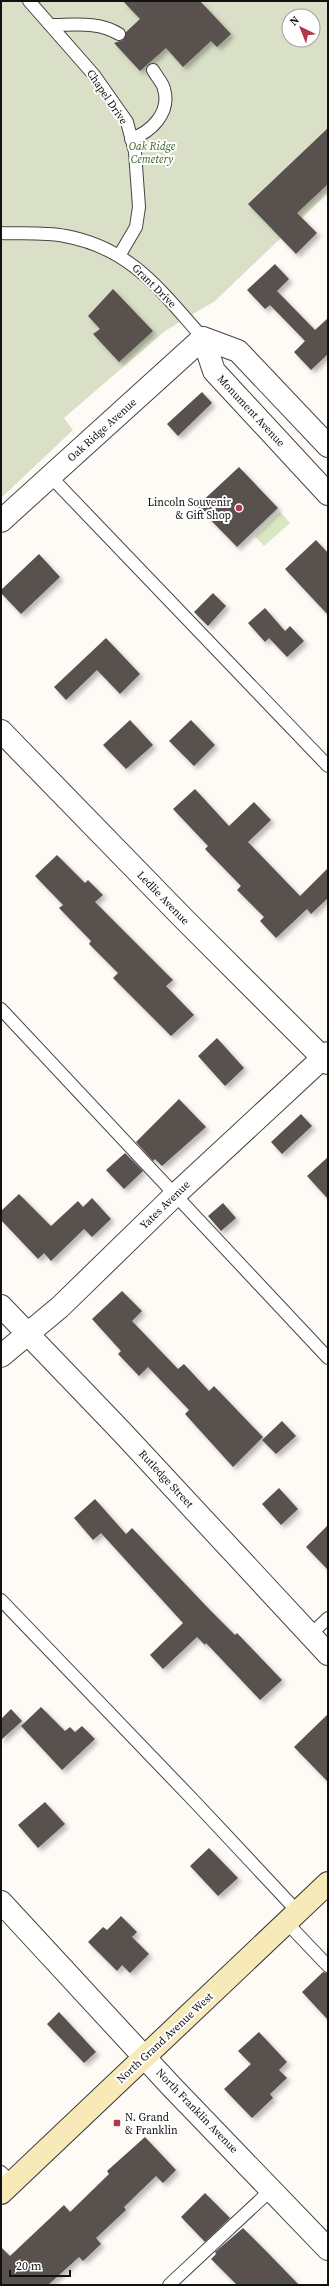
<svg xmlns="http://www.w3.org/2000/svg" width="329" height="2286" font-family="'Source Serif 4',serif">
<defs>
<filter id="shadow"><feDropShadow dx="3.5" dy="3.5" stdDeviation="2" flood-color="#0004"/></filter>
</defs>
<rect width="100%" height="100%" fill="#fefbf6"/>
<path fill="#d8e6c2" d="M280,512L290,523L264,546L255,536Z"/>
<path fill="#dae0c7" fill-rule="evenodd" d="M1,1H328V193L215,301L165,331L64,418L73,430L1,498ZM289,16H313V40H289Z"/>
<path fill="#58514e" filter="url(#shadow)" d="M123,1H200L231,34L217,47L211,41L183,67L166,48L140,71L114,43L123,40L126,32L140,19Z
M328,128V184L297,213L317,233L296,254L248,204Z
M275,264L289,279L277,291L315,330L328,318V354L311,370L294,352L305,341L270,305L265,309L247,290Z
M113,289L153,331L119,362L93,334L100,329L88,316Z
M202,392L212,403L178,436L167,424Z
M239,467L278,508L237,547L197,506Z
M316,540L328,553V615L285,569Z
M39,554L60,577L21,614L1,593V590Z
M213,593L226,606L208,626L194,612Z
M265,608L285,631L290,626L304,641L287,657L269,638L265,642L248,623Z
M106,638L140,674L120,694L97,670L66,700L54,687Z
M130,720L153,745L126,769L103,745Z
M191,720L215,745L194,766L169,741Z
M195,789L229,826L254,802L271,820L248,842L300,896L328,868V898L311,914L307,909L276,938L260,921L264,917L237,890L241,886L205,849L208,846L173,809Z
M57,855L85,883L88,880L103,895L95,902L173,980L166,986L194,1015L171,1036L113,978L118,973L89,944L91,941L59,908L63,905L35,876Z
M217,1038L244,1068L225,1086L198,1056Z
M179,1099L206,1127L162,1166L155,1159L153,1161L136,1142Z
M301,1114L312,1126L282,1154L271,1142Z
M125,1153L143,1171L124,1189L106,1170Z
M328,1157V1199L307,1176Z
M19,1194L51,1226L78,1201L83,1207L92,1198L111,1219L92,1237L84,1229L51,1261L44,1253L38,1259L1,1220V1211Z
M223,1203L236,1218L221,1231L208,1216Z
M122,1291L142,1311L132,1321L178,1369L184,1364L209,1391L214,1386L263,1437L233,1467L185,1414L189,1410L148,1367L139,1376L118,1354L121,1351L92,1319Z
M282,1421L296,1436L276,1454L262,1440Z
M279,1488L298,1509L281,1525L262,1504Z
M95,1499L126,1534L132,1528L210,1610L235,1635L237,1633L282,1680L260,1700L206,1643L205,1645L197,1637L163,1669L150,1655L183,1623L101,1533L93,1540L74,1518Z
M328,1525V1570L306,1547Z
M41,1707L65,1731L70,1727L75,1732L82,1726L95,1739L62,1770L21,1726Z
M11,1709L22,1721L1,1740V1719Z
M328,1714V1782L294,1747Z
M45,1802L65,1824L38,1848L18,1825Z
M209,1848L238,1878L218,1896L190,1866Z
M121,1916L137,1932L132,1937L149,1954L130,1973L122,1965L117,1971L88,1942L103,1927L107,1930Z
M323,1972L328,1973V2020L302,1992Z
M59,2012L96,2052L84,2063L47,2024Z
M259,2032L287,2062L279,2070L287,2078L270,2094L273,2098L252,2118L224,2089L251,2064L238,2051Z
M145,2137L176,2170L163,2183L156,2176L124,2207L126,2210L96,2238L101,2244L83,2261L79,2257L48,2285H1V2247L10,2256L64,2205L70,2212L109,2174L107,2171Z
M205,2193L230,2218L205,2242L181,2217Z
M243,2228L269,2254L299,2285H237L211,2259L216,2254L215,2252Z"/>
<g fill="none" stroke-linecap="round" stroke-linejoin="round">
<defs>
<path id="service" d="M29,1L94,75L127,122L135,152L139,207L136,227L119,256
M50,25C74,25 98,21 119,34
M131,139C151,132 171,113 164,89C163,83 156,76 153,70
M1,233C22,234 44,232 65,236C131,248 161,291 203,338
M51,477L328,766
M1,1009L328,1358
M1,1600L196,1803L298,1912
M310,1635L328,1618
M287,1923L328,1966
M1,2172L12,2183
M169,2285L272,2189"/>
<path id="minor" d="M203,338L214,371L328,494
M203,338L238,351L328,446
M1,521L203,338
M1,731L184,919L328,1063
M1,1306L121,1431L328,1654
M1,1356L60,1307L176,1194L328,1053
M1,1902L171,2086L328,2249"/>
<path id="secondary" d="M1,2193L328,1883"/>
</defs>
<use href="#service" stroke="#444" stroke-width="14"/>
<use href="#minor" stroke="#444" stroke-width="24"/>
<use href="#secondary" stroke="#333" stroke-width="24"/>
<use href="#service" stroke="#fff" stroke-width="12"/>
<use href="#minor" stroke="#fff" stroke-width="22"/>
<use href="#secondary" stroke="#f7e9b8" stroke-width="22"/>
</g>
<g fill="#b3374a" stroke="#fff" stroke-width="1.5">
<circle cx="239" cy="508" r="4"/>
<rect x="113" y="2119" width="8" height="8" rx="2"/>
</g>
<g text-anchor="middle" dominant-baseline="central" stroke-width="4" stroke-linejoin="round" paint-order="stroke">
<g font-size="11" fill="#111" stroke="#fff">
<text transform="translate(107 97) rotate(56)">Chapel Drive</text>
<text transform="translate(154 286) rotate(45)">Grant Drive</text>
<text transform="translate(251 411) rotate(47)">Monument Avenue</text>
<text transform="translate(102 430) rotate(-42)">Oak Ridge Avenue</text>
<text transform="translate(163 898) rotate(46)">Ledlie Avenue</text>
<text transform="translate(165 1205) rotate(-44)">Yates Avenue</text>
<text transform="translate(166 1479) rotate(47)">Rutledge Street</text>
<text transform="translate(165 2038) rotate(-43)">North Grand Avenue West</text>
<text transform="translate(197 2111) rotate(46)">North Franklin Avenue</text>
</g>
<g font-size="11" font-style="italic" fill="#3a6327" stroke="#fff">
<text x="152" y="146">Oak Ridge<tspan x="152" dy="13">Cemetery</tspan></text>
</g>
<g font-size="11" fill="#111" stroke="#fff" text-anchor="end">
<text x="231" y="502">Lincoln Souvenir<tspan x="231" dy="13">&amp; Gift Shop</tspan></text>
<text x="125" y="2117" text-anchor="start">N. Grand<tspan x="125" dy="13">&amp; Franklin</tspan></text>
</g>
</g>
<rect width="329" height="2286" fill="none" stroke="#111111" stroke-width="4"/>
<g transform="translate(301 28) rotate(317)"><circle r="19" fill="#ffffff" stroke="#a0a0a0"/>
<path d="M0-3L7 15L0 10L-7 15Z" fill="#b3374a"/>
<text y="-6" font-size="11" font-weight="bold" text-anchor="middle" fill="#111111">N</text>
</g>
<path d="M10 2270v6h60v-6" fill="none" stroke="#111111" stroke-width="2"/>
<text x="16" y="2270" font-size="12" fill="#111111" stroke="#ffffff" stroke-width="3" paint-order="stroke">20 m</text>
</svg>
